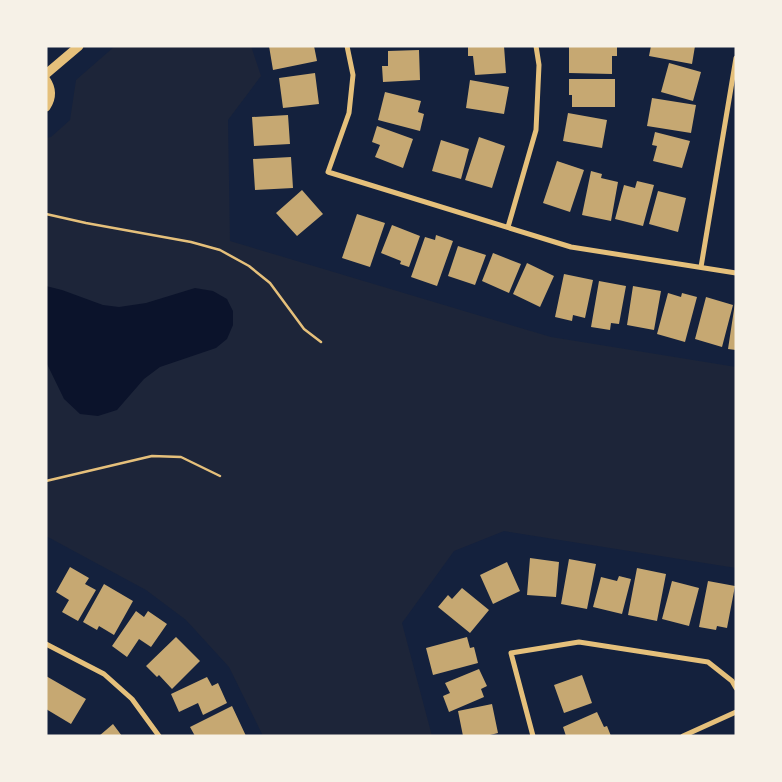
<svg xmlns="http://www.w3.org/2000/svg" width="782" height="782" font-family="Bitter,serif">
<rect width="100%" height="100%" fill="#14213d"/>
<path fill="#1d2539" d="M115,46H251L261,76L228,120L230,241L551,337L736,367V568L504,531L454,551L402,623L432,736H263L229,667L186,620L146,590L46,536V138L51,137L70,120L76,80Z"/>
<path fill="#0b132b" d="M46,286L62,290L103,305L119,307L146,303L195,288L213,291L227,299L233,311V325L227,339L216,348L160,367L144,379L117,410L98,416L80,414L64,399L46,362Z"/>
<path fill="#c6a872" d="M269,46H314L317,61L273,70Z
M468,46H504L506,73L475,75L473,56H468Z
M569,46H617V56H612V74L569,73Z
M651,46H695L692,64L649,56Z
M419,50L420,80L383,82L382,66H388V51Z
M669,63L701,72L693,101L661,92Z
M315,73L319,104L283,108L279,78Z
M569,79H615V107H572V95H569Z
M470,80L509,87L504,114L466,108Z
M385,92L421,101L418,112L424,114L420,131L378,120Z
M652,98L696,105L691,133L647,126Z
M568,113L607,120L602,148L563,141Z
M288,115L290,144L254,146L252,117Z
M377,126L413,139L403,168L375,157L380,145L372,142Z
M655,132L690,141L682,168L653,161L657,146L652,145Z
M479,137L505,146L492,188L465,180Z
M441,140L469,149L461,179L432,171Z
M291,157L293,188L255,190L253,159Z
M557,161L584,170L570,212L543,203Z
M591,171L602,174L601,178L618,182L611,221L582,215Z
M637,181L654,185L643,226L615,219L624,185L635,188Z
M302,190L323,214L297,236L276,213Z
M658,191L686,198L678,232L649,224Z
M357,214L385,223L370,267L342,258Z
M392,225L420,236L409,267L400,264L401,261L381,253Z
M436,235L453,241L437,286L411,277L425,237L435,240Z
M458,246L486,255L475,285L448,276Z
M493,253L521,264L509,293L482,281Z
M527,263L554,276L540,307L513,294Z
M564,274L593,280L585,318L573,315L572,321L555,317Z
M599,281L626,286L619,324L611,323L610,330L591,327Z
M633,286L661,291L654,330L627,325Z
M668,293L681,297L682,293L697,297L685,342L657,334Z
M706,297L733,305L722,347L695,339Z
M735,303H736V350L728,349Z
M530,558L559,562L556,597L527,595Z
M569,559L596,564L587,609L561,604Z
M507,562L520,591L493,604L480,575Z
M70,567L89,578L85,584L96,590L78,621L62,612L69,600L56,592Z
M637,568L666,574L657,621L628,615Z
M619,576L631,579L622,614L593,607L601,577L617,581Z
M672,581L699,588L689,626L662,619Z
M708,581L735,586L727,628L717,626L716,630L699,627Z
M104,584L133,601L114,635L99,626L97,630L83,622Z
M462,588L489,610L470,633L438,607L448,595L452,599Z
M136,611L144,617L148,611L167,624L151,647L139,639L127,657L112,646Z
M176,637L200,661L172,689L159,675L157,677L146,666Z
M467,637L470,648L474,647L478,663L433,675L426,648Z
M479,669L487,686L481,689L484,697L449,712L443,696L450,693L445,683Z
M582,675L592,703L564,713L554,685Z
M46,676L86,699L71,724L46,709Z
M207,677L212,686L218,683L227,703L203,715L198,703L179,712L171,694Z
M492,704L498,733L486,736H463L458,711Z
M232,706L246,736H195L190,727Z
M597,712L604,727L607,726L611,736H566L563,727Z
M113,724L122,736H99Z"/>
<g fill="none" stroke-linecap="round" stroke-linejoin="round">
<path stroke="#e5c07b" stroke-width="2.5" d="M46,214L86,223L191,242L220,250L249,266L270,283L304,329L321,342
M46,481L152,456L181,457L220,476"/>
<path stroke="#e5c07b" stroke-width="5" d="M347,46L353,75L349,113L328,172L571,247L736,273
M508,227L536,130L539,65L536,46
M701,267L736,58
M46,644L104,674L132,699L159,736
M533,736L511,653L579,642L708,662L732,681L736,688
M683,736L736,712"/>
<path stroke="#e5c07b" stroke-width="9" d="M46,74L79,46
M46,80C52,89 52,98 46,107"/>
</g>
<rect width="782" height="782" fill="none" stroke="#f6f1e7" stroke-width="95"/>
</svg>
